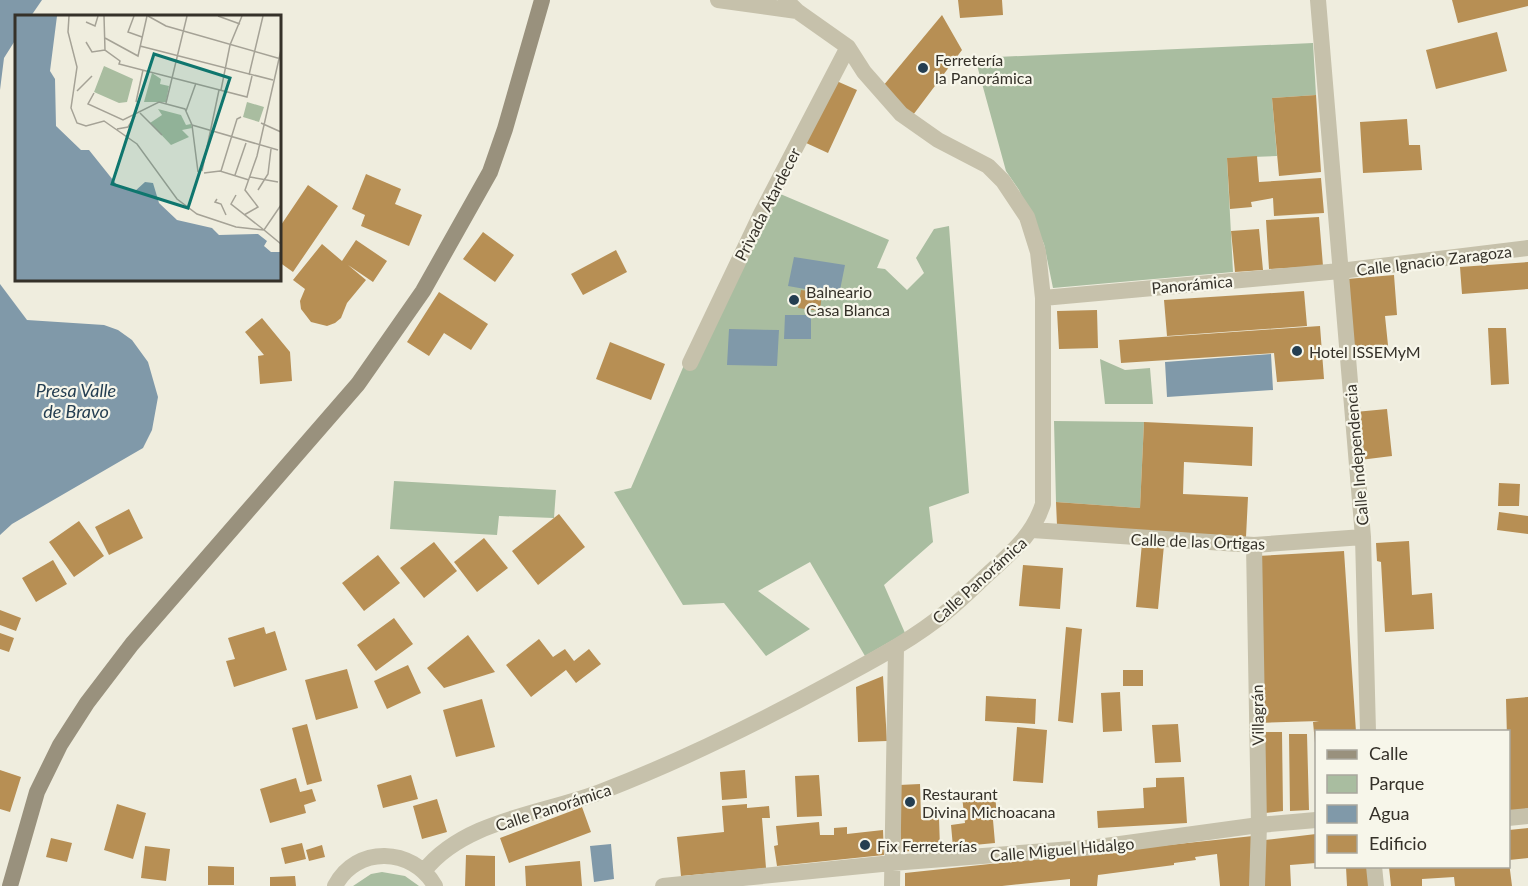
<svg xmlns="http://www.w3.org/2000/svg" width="1528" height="886" font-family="Lato,sans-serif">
<rect width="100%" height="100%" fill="#efedde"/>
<path fill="#a9bda0" d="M1313,43L1316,95L1272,98L1277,156L1227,158L1233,272L1053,288L1044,244L1019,190L1006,171L975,58Z
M778,193L889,240L877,268L885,269L907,290L924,273L916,258L934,229L949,226L969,493L929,507L933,542L884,585L905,633L865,656L810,562L758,591L810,629L766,656L724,603L683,605L614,492L631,488L694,342Z
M1100,359L1125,370L1150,368L1153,404H1105Z
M1054,421L1144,422L1140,508L1056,502Z
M394,481L556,490L554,518L499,516L497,535L390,529Z
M382,872L405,876L419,886H353L371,874Z"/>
<path fill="#8099a9" d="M0,0H42L31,16H16V39L4,58L0,90Z
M794,257L845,265L839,295L788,286Z
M0,284L27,320L104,325L118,330L132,340L148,362L158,397L152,430L143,448L12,524L0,535Z
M785,315H811V339H784Z
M729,329L779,330L777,366L727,365Z
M1271,354L1273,390L1167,397L1165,362Z
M611,844L614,879L594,882L590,846Z"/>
<path fill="#b78f54" d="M958,0H1002L1003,15L960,18Z
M1452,0H1528V6L1458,23Z
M942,15L962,50L910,119L883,86Z
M1497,32L1507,71L1436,89L1426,50Z
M832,79L857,90L828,153L804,142Z
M1316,95L1321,172L1279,176L1272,98Z
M1407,119L1409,145H1420L1422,170L1363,173L1360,122Z
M1257,156L1259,182L1321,178L1324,213L1274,216L1273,198L1251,202L1252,207L1230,209L1227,158Z
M366,174L401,189L395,204L422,215L409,246L361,226L365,215L352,209Z
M308,185L338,206L293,272L279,262V228Z
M1319,217L1323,266L1269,269L1266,220Z
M1259,229L1263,270L1235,272L1231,231Z
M483,232L514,255L495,282L463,259Z
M356,240L387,261L373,282L348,265L366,280L347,303L341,318L335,323L327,326L311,322L301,309L300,301L305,289L293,280L322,244L342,261Z
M616,250L627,272L583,295L571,274Z
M1528,262V289L1462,294L1460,267Z
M1394,275L1397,315L1385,316L1389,355L1354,358L1347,279Z
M801,290L822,293L820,311L798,308Z
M1304,291L1307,326L1167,336L1164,300Z
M439,292L488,324L471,350L444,333L429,356L407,342Z
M1097,310L1098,348L1059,349L1057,311Z
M262,318L290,352L292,381L260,384L258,356L264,355L245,332Z
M1320,326L1324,379L1277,382L1274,353L1121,363L1119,340Z
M1488,328H1506L1509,384L1491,385Z
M610,342L665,364L651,400L596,379Z
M1387,409L1392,456L1360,460L1355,412Z
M1144,422L1253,427L1252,466L1184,462L1183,494L1248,497L1246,537L1057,525L1056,502L1140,508Z
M1499,483L1520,484L1519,506H1498Z
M129,509L143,538L109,555L95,527Z
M1499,512L1528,516V534L1497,530Z
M559,514L585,547L538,585L512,551Z
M79,521L104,556L74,577L49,542Z
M484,538L508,568L477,592L454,562Z
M1409,541L1412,595L1432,593L1434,629L1385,632L1381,562L1377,561L1376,543Z
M434,542L457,571L424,598L400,568Z
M1142,543L1164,545L1158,609L1136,607Z
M1344,551L1356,732H1316L1315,743L1313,722L1319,721L1258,723L1257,556Z
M378,555L400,583L364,611L342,583Z
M53,560L67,584L36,602L22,578Z
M1023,565L1063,568L1060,609L1019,606Z
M0,610L21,618L16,631L0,625Z
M394,618L413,644L376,671L357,645Z
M264,627L266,634L275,631L287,670L234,687L226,661L235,659L228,638Z
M1066,627L1082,629L1073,723L1058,721Z
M0,633L14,638L9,652L0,649Z
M468,635L495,672L444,688L427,668Z
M539,639L553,657L565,649L574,661L589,649L601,664L576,683L566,670L531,697L506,665Z
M408,665L421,693L387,709L374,681Z
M347,669L358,708L316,720L305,680Z
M1123,670H1143V686H1123Z
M883,676L887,741L858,742L856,687Z
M1120,692L1122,731L1103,732L1101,693Z
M986,696L1036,699L1035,724L985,721Z
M1528,697V813L1509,815L1506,699Z
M482,699L495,747L456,757L443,710Z
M307,724L322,781L307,785L292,728Z
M1178,724L1181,762L1155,763L1152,725Z
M1017,727L1047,730L1043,783L1013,781Z
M1264,732H1282L1283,811L1265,813Z
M1289,734H1307L1309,810L1290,811Z
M0,770L21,777L10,812L0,809Z
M745,770L747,798L722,800L720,772Z
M411,775L418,799L383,808L377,785Z
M819,775L822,816L797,817L795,776Z
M1184,777L1187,823L1098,828L1097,811L1144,808L1143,788L1156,787V778Z
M296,778L300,792L312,789L316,801L304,805L306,813L270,823L260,789Z
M920,784L921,819L939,818L940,848L901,852L899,785Z
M995,792L997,820H993L995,843L953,847L951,825L965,823L962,796Z
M437,799L447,832L422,839L413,806Z
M117,804L146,813L133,859L104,850Z
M747,804V808L769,806L770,818H762L766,868L681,876L677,837L724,832L722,806Z
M582,807L591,832L509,863L500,838Z
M819,822L820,835H834V828L847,827V834L883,830L884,855L777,866L774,846L778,845L776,826Z
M1528,828V858L1509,860V830Z
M1316,834V863L1290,865L1291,886H1263L1265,840Z
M1253,836L1252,886H1220L1217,854L1195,857L1196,860L1174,863V865L1098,875L1097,886H1070V879L1002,886H905V873Z
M51,838L72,843L67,862L46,857Z
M302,843L306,859L285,864L281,848Z
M322,845L325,857L309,861L306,850Z
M145,846L170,849L166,881L141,878Z
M466,855L495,856V886H465Z
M580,861L582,886H526L525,866Z
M1509,862L1512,886H1455L1454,877L1422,879V886H1391L1389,867H1509Z
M208,866L234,867V885H208Z
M1346,867H1367L1369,886H1347Z
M295,876L296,886H270V877Z"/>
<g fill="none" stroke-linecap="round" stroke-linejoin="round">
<path stroke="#c6c1ab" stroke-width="16" d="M1254,545L1259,825L1257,886"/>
<path stroke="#c6c1ab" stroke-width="16" d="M718,0L797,11
M1318,0L1363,537L1368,732
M1043,298L1340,271L1528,248
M690,363L761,214L848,47
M1032,530L1254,545L1363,537
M1508,818L1528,816
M1374,866L1376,886
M424,871C465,819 545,814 603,791C683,760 758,723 833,682C871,661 911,641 945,613C960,601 974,587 988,574C1012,552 1033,535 1043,504V298L1038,252L1027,217L1003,181L988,166L938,140L901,114L864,72L848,47L797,11L786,0
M335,886C356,845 413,847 435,886
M663,886L892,863L1098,847L1259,825L1316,820
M892,886L896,647"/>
<path stroke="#99917d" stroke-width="16" d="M10,886L37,792L60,745L87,703L132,644L358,384L423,291L490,172L505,129L542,0"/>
</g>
<g fill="#243e51" stroke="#f7f6ea" stroke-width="2">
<circle cx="923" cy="68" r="6"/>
<circle cx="794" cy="300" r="6"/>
<circle cx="1297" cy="351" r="6"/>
<circle cx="910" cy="802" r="6"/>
<circle cx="865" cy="845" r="6"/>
</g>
<g text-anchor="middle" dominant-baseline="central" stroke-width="4.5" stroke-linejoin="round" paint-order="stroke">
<g font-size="16" fill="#353129" stroke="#f7f6ea" text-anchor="start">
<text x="935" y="59">Ferretería<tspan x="935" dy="18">la Panorámica</tspan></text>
<text x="806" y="291">Balneario<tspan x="806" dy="18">Casa Blanca</tspan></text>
<text x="1309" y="351">Hotel ISSEMyM</text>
<text x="922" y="793">Restaurant<tspan x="922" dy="18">Divina Michoacana</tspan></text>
<text x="877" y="845">Fix Ferreterías</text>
</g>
<g font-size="16" fill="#353129" stroke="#f7f6ea">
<text transform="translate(767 204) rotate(-63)">Privada Atardecer</text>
<text transform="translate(1434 260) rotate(-7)">Calle Ignacio Zaragoza</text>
<text transform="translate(1192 284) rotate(-5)">Panorámica</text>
<text transform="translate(1356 455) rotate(-95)">Calle Independencia</text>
<text transform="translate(1198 541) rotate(2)">Calle de las Ortigas</text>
<text transform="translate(979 580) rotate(-42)">Calle Panorámica</text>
<text transform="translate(1257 715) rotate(-91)">Villagrán</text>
<text transform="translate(553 807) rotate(-18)">Calle Panorámica</text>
<text transform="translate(1062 849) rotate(-5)">Calle Miguel Hidalgo</text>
</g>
<g font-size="18" font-style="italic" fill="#243e51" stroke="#f7f6ea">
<text x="76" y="390">Presa Valle<tspan x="76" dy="21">de Bravo</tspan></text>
</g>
</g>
<g transform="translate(15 15)">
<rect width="266" height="266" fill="#efedde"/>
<path d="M89,51L118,64L112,87L104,88L79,77ZM137,58L146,64L145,69L154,71L151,87H129ZM232,87L249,92L244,107L228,102ZM143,94L166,100L171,110L176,109L177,113L167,115L174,122L156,130L135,108L147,100Z" fill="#a9bda0"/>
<path d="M0,1H42L35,56L40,64L41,111L66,135H74L102,170L119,177L130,167L138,168L144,188L162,205L197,213L204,220L243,219L252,226L249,231L256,237H265V265H0Z" fill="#8099a9"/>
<path fill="none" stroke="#a5a296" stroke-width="1.5" d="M54,1L53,17L62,52L56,93L62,108L71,111L89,106L122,129L162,184L182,199L221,212L249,215L266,229M89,1L90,35L105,46L104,49L232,82L237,61M119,1L113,17L127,22M133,1L151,11L266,44M203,1L225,9M71,7L80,11L83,1M90,23L123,41L132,1M71,27L77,37L90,35M125,31L258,65M234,60L248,1M206,75L215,30L227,1M62,76L77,61M79,78L73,89L108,105L144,87L170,94L177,110L183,157M121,87L128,55M151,88L172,1M171,96L181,68M125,98L147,120M246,108L266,117M177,110L263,135M102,114L113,112L120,101M266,121V162M187,156L204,75M206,156L222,104L226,102M189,158L205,156L234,165M220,160L231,128M235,162L263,167M243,175L253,159L256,134M221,180L216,189L249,215L266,190M202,184L200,187L206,189L211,200M229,200L243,192L230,175L242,141L266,35"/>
<path fill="#0f766e" fill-opacity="0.15" stroke="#0f766e" stroke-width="3" d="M139,39L215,63L173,193L97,169Z"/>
<rect width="266" height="266" fill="none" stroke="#353129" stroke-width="3"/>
</g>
<rect x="1315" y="730" width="195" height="138" fill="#f7f6ea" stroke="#a9a79d" stroke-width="1.5"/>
<rect x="1327" y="750" width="30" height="9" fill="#99917d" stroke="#a9a79d" stroke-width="1.5"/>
<text x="1369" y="760" font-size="18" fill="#353129">Calle</text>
<rect x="1327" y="775" width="30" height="18" fill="#a9bda0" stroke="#a9a79d" stroke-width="1.5"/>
<text x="1369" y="790" font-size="18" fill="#353129">Parque</text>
<rect x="1327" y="805" width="30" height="18" fill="#8099a9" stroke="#a9a79d" stroke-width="1.5"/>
<text x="1369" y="820" font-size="18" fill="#353129">Agua</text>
<rect x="1327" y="835" width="30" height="18" fill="#b78f54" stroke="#a9a79d" stroke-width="1.5"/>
<text x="1369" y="850" font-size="18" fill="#353129">Edificio</text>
</svg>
